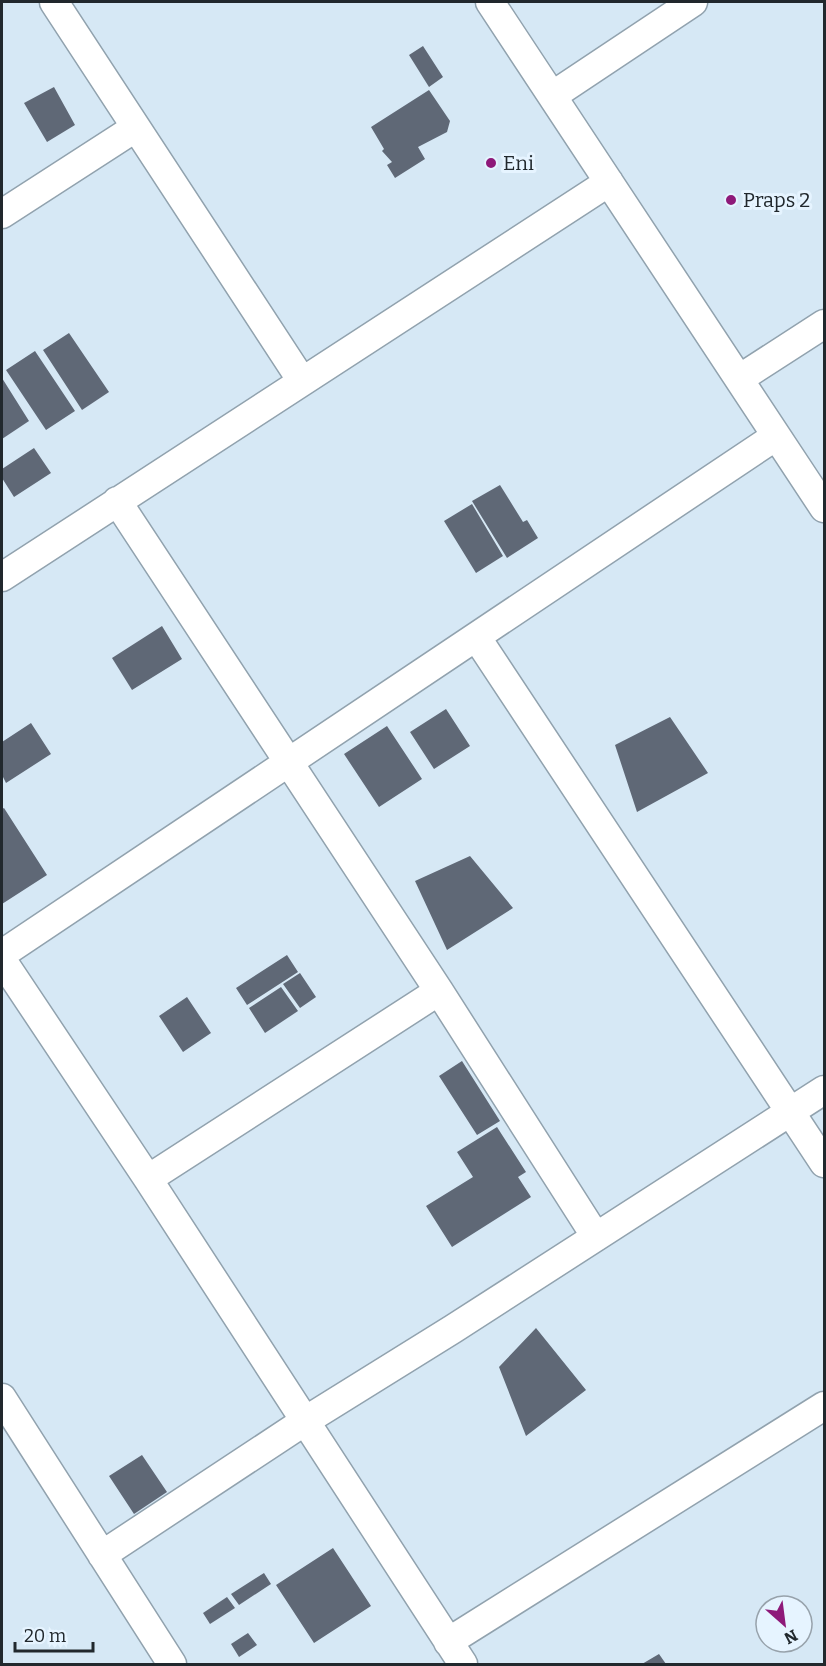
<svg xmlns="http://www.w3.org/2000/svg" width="826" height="1666" font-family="Bitter,serif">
<rect width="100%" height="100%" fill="#d6e8f5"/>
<path fill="#5f6876" d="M423,46L443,77L429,87L409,55Z
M54,87L75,125L47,142L24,103Z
M429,90L450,121L447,132L418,147L425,159L395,178L387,165L392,162L382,151L384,149L371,127Z
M69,333L109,392L82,410L43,350Z
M35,351L75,411L46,430L6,370Z
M2,378L29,421L2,439Z
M34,448L51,473L14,497L2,478V469Z
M500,485L523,522L527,520L538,538L507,558L472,501Z
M472,504L503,556L476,573L444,521Z
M162,626L182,659L132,690L112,658Z
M446,709L470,746L434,769L410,732Z
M670,717L708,773L637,812L615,745Z
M31,723L51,754L6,783L2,775V742Z
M387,726L422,779L379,807L344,754Z
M4,808L47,875L2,904V809Z
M470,856L513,908L447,950L415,881Z
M287,955L298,972L247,1005L236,988Z
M300,973L316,997L300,1008L283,984Z
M281,987L298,1011L265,1033L249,1008Z
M187,997L211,1033L183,1052L159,1016Z
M462,1061L500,1121L477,1135L439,1076Z
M497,1127L526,1172L518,1177L531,1197L452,1247L426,1206L473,1177L457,1152Z
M536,1328L586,1390L526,1436L499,1367Z
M142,1455L167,1492L134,1514L109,1476Z
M333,1548L371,1606L314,1643L276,1585Z
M264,1573L271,1584L239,1605L231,1594Z
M227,1597L235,1608L210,1624L203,1613Z
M248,1633L257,1645L239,1657L231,1644Z
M659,1654L666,1664H642Z"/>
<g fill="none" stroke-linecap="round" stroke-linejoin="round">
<defs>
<path id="street" d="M54,2L302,381
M490,2L824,508
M552,96L693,2
M2,214L135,128
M739,379L824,324
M117,501L439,991L596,1237
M2,577L609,182
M477,638L824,1163
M2,954L776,436
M2,960L148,1179L463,1664
M148,1179L439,991
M2,1398L172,1664
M102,1555L305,1421L453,1329L824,1090
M448,1642L824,1406"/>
</defs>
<use href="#street" stroke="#91a2ae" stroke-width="31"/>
<use href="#street" stroke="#fff" stroke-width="28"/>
</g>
<g fill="#8e1979" stroke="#e6f4ff" stroke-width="2">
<circle cx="491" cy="163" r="6"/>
<circle cx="731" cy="200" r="6"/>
</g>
<g text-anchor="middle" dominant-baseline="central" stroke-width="6" stroke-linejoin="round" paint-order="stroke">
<g font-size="20" fill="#21282d" stroke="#e6f4ff" text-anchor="start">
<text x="503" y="163">Eni</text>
<text x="743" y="200">Praps 2</text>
</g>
</g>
<rect width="826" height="1666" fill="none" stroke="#21282d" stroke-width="6"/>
<g transform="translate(784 1624) rotate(152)"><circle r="28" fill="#e6f4ff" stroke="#97a2ab" stroke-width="1.5"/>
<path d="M0-4.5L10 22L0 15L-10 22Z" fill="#8e1979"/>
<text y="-9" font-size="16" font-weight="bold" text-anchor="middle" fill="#21282d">N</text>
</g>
<path d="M15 1642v9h78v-9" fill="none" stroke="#21282d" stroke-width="3"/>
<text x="24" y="1642" font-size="18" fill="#21282d" stroke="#e6f4ff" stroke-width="4.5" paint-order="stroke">20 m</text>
</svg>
